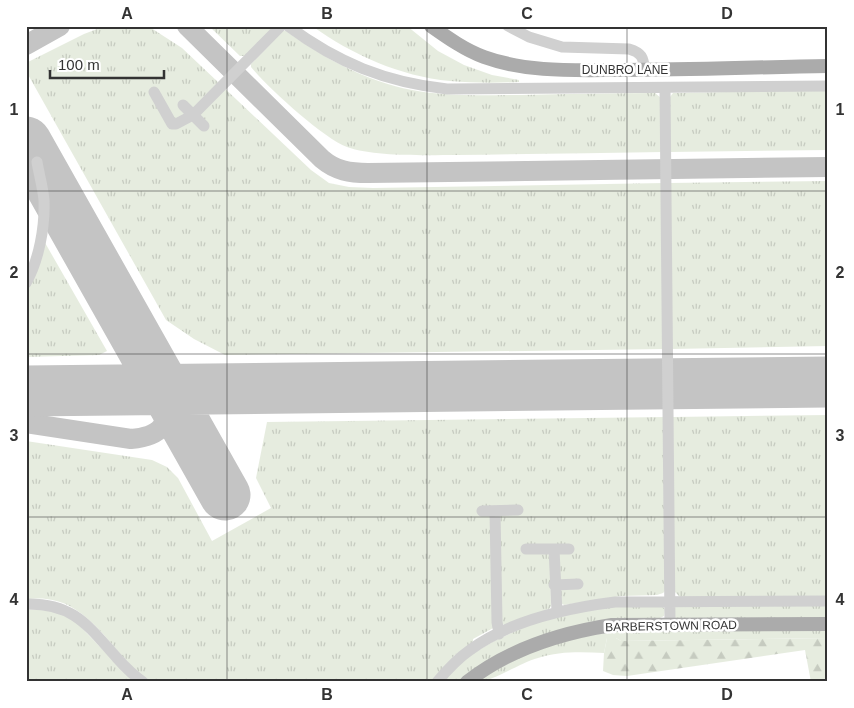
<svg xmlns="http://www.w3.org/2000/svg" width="854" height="708" font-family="Helvetica,sans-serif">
<defs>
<pattern id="grass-tufts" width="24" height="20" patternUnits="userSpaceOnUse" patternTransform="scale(1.25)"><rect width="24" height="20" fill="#e6ecdf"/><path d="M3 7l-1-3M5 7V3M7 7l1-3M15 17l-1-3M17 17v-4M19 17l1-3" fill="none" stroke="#c6cbc0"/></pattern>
<pattern id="forest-firs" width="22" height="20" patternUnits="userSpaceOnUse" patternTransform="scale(1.25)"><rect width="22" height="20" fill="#e6ecdf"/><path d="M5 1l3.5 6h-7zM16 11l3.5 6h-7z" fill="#c6cbc0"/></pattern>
</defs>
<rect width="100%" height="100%" fill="#fff"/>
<path fill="url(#grass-tufts)" d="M105,26H148L182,48L311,170L329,183L349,187L373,188L664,183L665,349L225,355L194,339L166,320L26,71V63L84,34Z
M209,26H269L271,30L246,56H240Z
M312,26H407L438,51L464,65L492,75L519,80V82C496,83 473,83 450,81C399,76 353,55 312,26Z
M283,31H286C324,58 365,81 412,90C448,97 485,95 522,95C566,94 610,93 655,93L661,98L663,152C594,153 526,154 457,155C427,155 375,157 347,147C323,138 268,88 251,67V64Z
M828,90V150L670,152V97L673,93Z
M828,181V346L672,349L669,183Z
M44,241L107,351L99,355L26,357V295L38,266Z
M828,415V597H680L674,591L673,417Z
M666,417V590L663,593L657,595L622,596L564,605L561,603L559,555L541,551L550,555L551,606L549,609L505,625L502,624L490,514L495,627L473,639V643L455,655L430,682H151C141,678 132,667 125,659C103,635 81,602 46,599C39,598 33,599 26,599V441L152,460L167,467L178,478L212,541L271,508L256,478L267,422Z
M828,605V620L683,621L674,618L675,606Z
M610,607H663L665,609L664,616L658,619L616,621L476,669L460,682H441L467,657L496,640L529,625L557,616Z
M26,609L56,611L76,622L134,682H26Z
M828,630V638L621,641L616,638H607L604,653C582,652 559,651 538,658C519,663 493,682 476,682L484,676L533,651L575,638L611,632Z"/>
<path fill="url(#forest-firs)" d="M607,638H616L621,641L828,638V682H811L805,650L627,676L613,675L603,671L604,653Z"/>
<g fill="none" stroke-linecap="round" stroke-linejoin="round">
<path stroke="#c4c4c4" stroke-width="20" d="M187,26L322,159C336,171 350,173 368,173L828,167
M26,45L60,26
M775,382L828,373
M26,423L131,439C163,436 168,425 168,394"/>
<path stroke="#c4c4c4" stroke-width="51" d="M26,142L225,495
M26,391L828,382"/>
<path stroke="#d0d0d0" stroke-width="11" d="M288,26C338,63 385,82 447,89L828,86
M508,26L529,37L562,47L629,49C642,53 643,57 645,70
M665,88L670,624
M154,92L172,124H176L193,115L281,26
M183,105L204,126
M26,283C39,260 45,227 44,200C43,188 39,174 37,162
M482,511L518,510
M495,511L497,622L499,634
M526,549H569
M554,549L557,612
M554,585L578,584
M26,604C74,603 88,626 117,658C125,667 133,675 143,682
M437,682C447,670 457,659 470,650C509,621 567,608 615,602L828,601"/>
<path stroke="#ababab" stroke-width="14" d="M431,26C448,38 465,50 484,57C528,73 577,70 623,70C691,70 759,67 828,66
M467,682C509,649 560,633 612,625L828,624"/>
</g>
<path fill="none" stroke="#333" stroke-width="1" stroke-opacity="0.55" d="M227,26V682M427,26V682M627,26V682M26,191H828M26,354H828M26,517H828"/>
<g text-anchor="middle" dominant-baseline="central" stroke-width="5" stroke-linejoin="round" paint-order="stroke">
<g font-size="12" fill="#333" stroke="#fff">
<text x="625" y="70">DUNBRO LANE</text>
<text transform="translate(671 626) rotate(-1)">BARBERSTOWN ROAD</text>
</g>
</g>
<rect width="854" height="708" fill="none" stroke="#ffffff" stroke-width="55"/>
<path d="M50 70v8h114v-8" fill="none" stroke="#333333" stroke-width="2.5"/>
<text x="58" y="70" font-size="15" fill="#333333" stroke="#ffffff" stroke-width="4" paint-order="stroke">100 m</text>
<rect x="28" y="28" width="798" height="652" fill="none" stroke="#333" stroke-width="2"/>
<g font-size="16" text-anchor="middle" font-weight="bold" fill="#333">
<text x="127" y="19">A</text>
<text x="327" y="19">B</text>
<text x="527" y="19">C</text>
<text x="727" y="19">D</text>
<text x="14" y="115">1</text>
<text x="840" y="115">1</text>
<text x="14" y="278">2</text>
<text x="840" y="278">2</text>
<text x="14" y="441">3</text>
<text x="840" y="441">3</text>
<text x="14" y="605">4</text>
<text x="840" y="605">4</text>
<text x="127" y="700">A</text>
<text x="327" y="700">B</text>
<text x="527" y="700">C</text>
<text x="727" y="700">D</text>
</g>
</svg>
